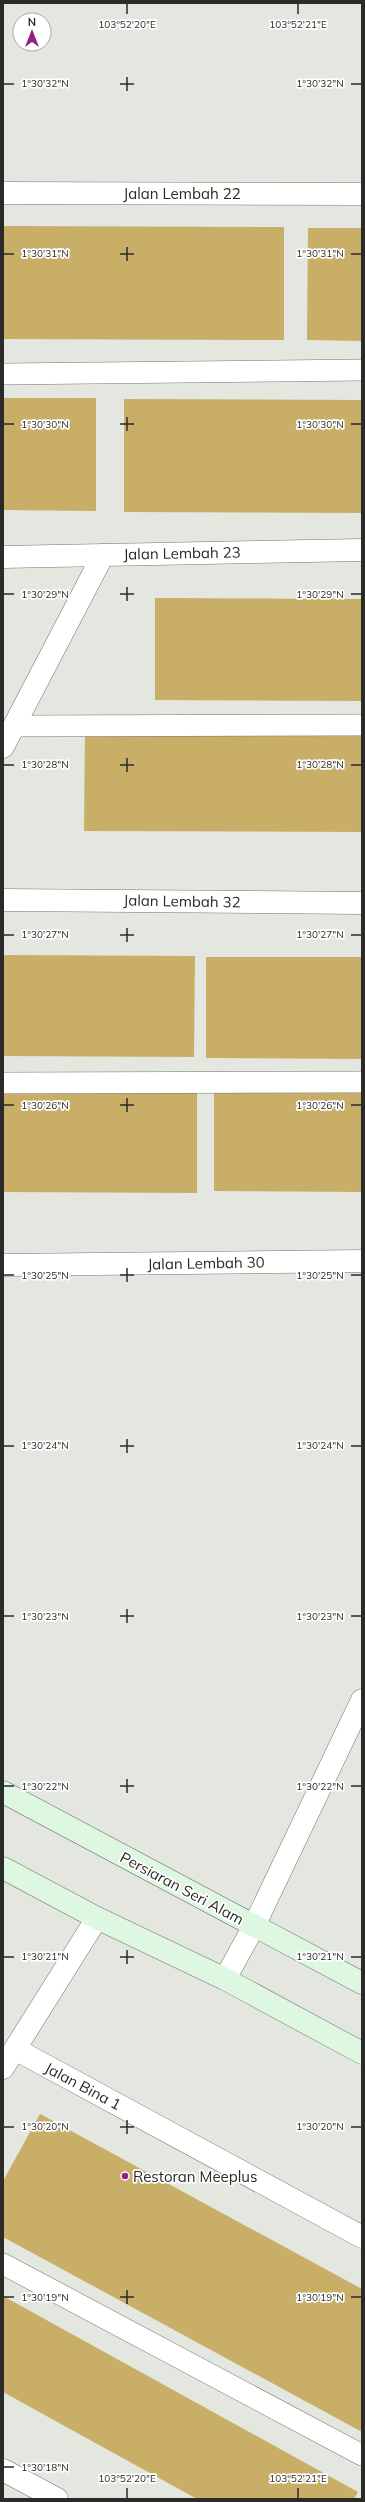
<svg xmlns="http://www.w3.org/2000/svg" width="365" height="2502" font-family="Mulish,sans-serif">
<rect width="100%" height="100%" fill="#e4e6e0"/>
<path fill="#c8ae66" d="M3,226L284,227V340L3,339Z
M308,228H362V341L307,340Z
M3,398H96V511L3,510Z
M124,399L362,400V513L124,512Z
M155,598L362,599V701L155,700Z
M85,730L362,731V832L84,831Z
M3,955L195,956L194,1057L3,1056Z
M206,957H362V1059L206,1058Z
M214,1090L362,1091V1192L214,1191Z
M3,1091L197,1092V1193L3,1192Z
M40,2114L362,2289V2432L3,2237V2181Z
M3,2296L358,2492L354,2499H197L3,2392Z"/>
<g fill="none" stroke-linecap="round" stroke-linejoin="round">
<defs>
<path id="lane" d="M3,374L362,370
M14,726L362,725
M3,1083L362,1082
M3,2264L362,2455"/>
<path id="street" d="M3,193L362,194
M3,557L362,550
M3,747L103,555
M3,900L362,903
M3,1265L362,1261
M225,1979L254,1926L362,1700
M15,2049L362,2237
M3,2068L97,1918
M3,2470L57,2499"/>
<path id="secondary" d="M3,1792L362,1983
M3,1868L97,1918L225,1979L362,2053"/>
</defs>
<use href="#lane" stroke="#757672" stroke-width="22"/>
<use href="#street" stroke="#757672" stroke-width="23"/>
<use href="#secondary" stroke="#757672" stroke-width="23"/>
<use href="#lane" stroke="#fff" stroke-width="21"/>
<use href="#street" stroke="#fff" stroke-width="22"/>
<use href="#secondary" stroke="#def7e0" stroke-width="22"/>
</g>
<path fill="none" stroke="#2a2b29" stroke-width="1.5" d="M127,4V14M298,4V14M127,77V91M4,84H14M120,84H134M351,84H361M127,247V261M4,254H14M120,254H134M351,254H361M127,417V431M4,424H14M120,424H134M351,424H361M127,587V601M4,594H14M120,594H134M351,594H361M127,758V772M4,765H14M120,765H134M351,765H361M127,928V942M4,935H14M120,935H134M351,935H361M127,1098V1112M4,1105H14M120,1105H134M351,1105H361M127,1268V1282M4,1275H14M120,1275H134M351,1275H361M127,1439V1453M4,1446H14M120,1446H134M351,1446H361M127,1609V1623M4,1616H14M120,1616H134M351,1616H361M127,1779V1793M4,1786H14M120,1786H134M351,1786H361M127,1950V1964M4,1957H14M120,1957H134M351,1957H361M127,2120V2134M4,2127H14M120,2127H134M351,2127H361M127,2290V2304M4,2297H14M120,2297H134M351,2297H361M4,2467H14M127,2488V2498M298,2488V2498"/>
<circle fill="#94207e" stroke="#fff" stroke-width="1.5" cx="125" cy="2176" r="4"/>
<g text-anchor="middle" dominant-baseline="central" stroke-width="3.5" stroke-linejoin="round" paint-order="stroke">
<g font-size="15" fill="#2a2b29" stroke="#fff">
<text x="182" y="193">Jalan Lembah 22</text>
<text transform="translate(182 553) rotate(-1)">Jalan Lembah 23</text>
<text transform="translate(182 901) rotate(1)">Jalan Lembah 32</text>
<text transform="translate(206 1263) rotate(-1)">Jalan Lembah 30</text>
<text transform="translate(182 1888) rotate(28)">Persiaran Seri Alam</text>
<text transform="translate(83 2086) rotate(28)">Jalan Bina 1</text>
</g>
<g font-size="15" fill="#2a2b29" stroke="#fff" text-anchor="start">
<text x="133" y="2176">Restoran Meeplus</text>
</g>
</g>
<g font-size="10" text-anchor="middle" fill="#2a2b29" stroke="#fff" stroke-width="3.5" stroke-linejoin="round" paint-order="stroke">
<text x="127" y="28">103°52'20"E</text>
<text x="298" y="28">103°52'21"E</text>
<text x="45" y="87">1°30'32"N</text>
<text x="320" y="87">1°30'32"N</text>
<text x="45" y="257">1°30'31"N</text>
<text x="320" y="257">1°30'31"N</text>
<text x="45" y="428">1°30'30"N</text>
<text x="320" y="428">1°30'30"N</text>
<text x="45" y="598">1°30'29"N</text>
<text x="320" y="598">1°30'29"N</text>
<text x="45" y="768">1°30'28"N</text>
<text x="320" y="768">1°30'28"N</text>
<text x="45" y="938">1°30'27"N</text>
<text x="320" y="938">1°30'27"N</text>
<text x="45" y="1109">1°30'26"N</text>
<text x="320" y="1109">1°30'26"N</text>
<text x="45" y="1279">1°30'25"N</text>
<text x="320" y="1279">1°30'25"N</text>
<text x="45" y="1449">1°30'24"N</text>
<text x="320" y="1449">1°30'24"N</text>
<text x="45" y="1620">1°30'23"N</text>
<text x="320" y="1620">1°30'23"N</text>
<text x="45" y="1790">1°30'22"N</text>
<text x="320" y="1790">1°30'22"N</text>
<text x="45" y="1960">1°30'21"N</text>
<text x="320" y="1960">1°30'21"N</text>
<text x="45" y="2130">1°30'20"N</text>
<text x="320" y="2130">1°30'20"N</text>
<text x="45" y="2301">1°30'19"N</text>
<text x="320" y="2301">1°30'19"N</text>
<text x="45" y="2471">1°30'18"N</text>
<text x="127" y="2482">103°52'20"E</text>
<text x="298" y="2482">103°52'21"E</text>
</g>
<rect width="365" height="2502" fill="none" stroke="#2a2b29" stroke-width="8"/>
<g transform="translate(32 32)"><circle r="19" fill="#ffffff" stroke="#aaaaa9"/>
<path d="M0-3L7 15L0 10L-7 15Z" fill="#94207e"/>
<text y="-6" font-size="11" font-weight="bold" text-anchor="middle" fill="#2a2b29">N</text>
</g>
</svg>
